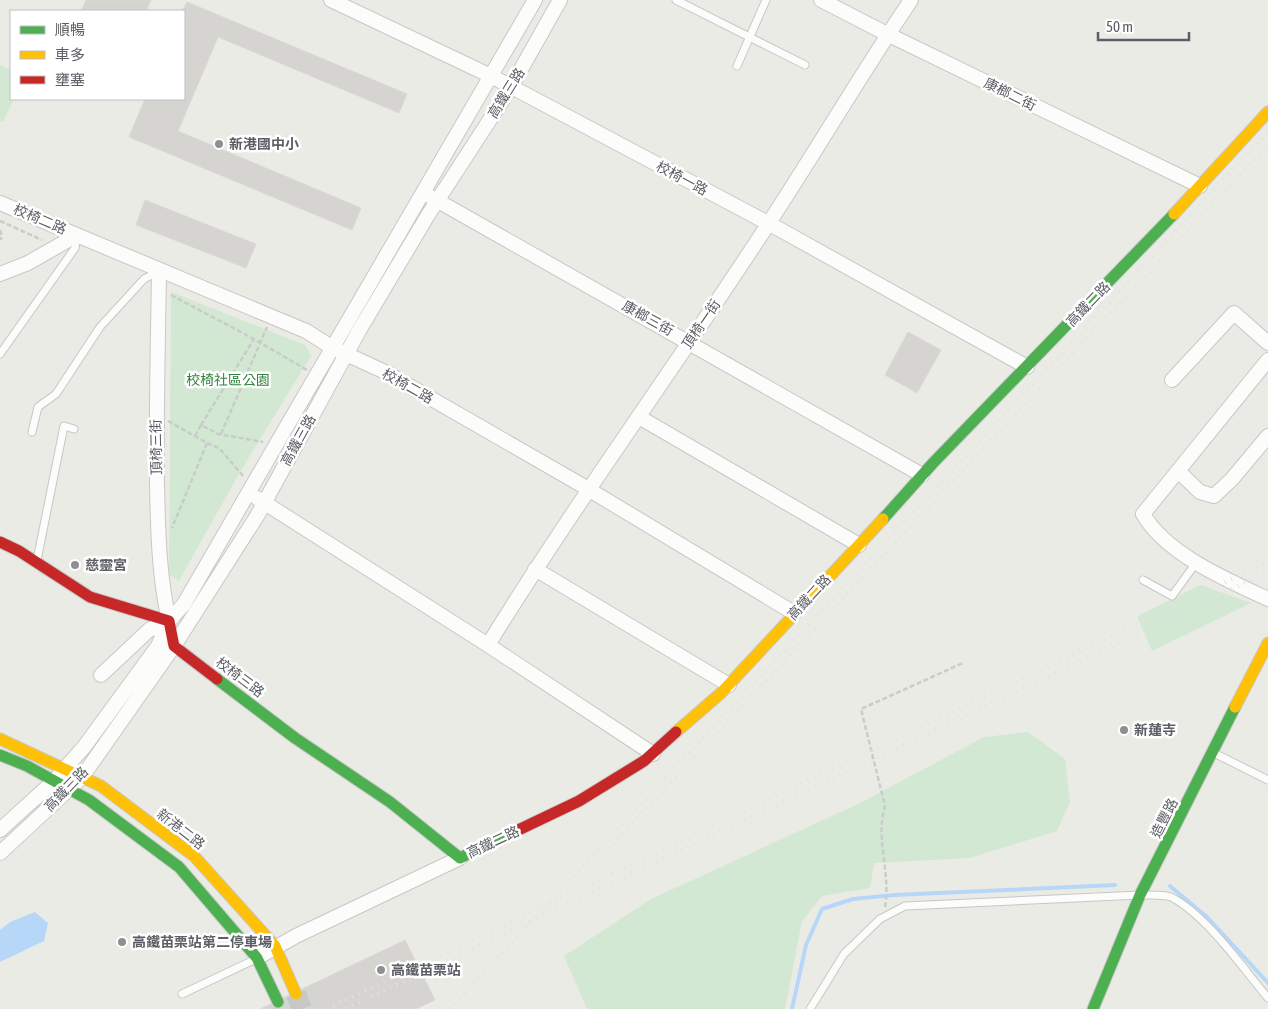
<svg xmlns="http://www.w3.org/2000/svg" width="1268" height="1009" font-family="'Asap Condensed','Noto Sans TC',sans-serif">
<rect width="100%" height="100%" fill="#ebebe6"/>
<path fill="#d2e8d2" d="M0,65L11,70V99H14L3,122L0,121Z
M171,292L305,345L311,356L240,472L179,581L169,575Z
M1201,585L1251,603L1152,651L1137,616Z
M1028,732L1065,759L1070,802L1057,831L970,858L874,863L870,888L822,896L802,921L785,1009H587L564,956L651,899L858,804L984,737Z"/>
<path fill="#b7d7f8" d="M35,912L48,923L44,941L0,962V930L10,922Z"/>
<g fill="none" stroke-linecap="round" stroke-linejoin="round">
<path stroke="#b7d7f8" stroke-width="4" d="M1170,886L1207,917L1268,983
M792,1009L806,945L822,909L853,899L894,895L1115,885"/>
</g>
<path fill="#d5d4d1" stroke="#dad9d5" d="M86,0H151L146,11H81Z
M187,2L407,94L399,113L218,37L178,131L361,208L352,230L129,137L145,99H184L182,11Z
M145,200L256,244L246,268L136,225Z
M908,332L941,350L917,393L885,375Z
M405,940L435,1000L416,1009H260Z"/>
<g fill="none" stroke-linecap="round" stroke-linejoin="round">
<path stroke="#c7c8c6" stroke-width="20" stroke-dasharray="20 10" stroke-linecap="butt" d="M296,994L302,1009"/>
<defs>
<path id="lane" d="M676,0L805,65
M737,66L766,0
M0,354L75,248L77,235
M32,432L38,407L56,394L100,327L144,279L159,271
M37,560L64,426L74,429
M1143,580L1172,596L1196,563
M1214,753L1268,780
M182,994L256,959
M810,1009L844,954L880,919L905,906L1140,895C1149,895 1163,894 1171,897C1206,915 1242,967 1268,998"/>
<path id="street" d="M331,0L491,76L779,229L1027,367
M821,0L887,34L1200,186
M431,197L922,475
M0,203L306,331L333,348L385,372L578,483L794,613
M0,274L28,263L77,235
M1268,360L1143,514C1166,554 1227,580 1268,599
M1172,380L1234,313L1268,343
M639,417L859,545
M1178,471L1200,492L1214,496L1232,479L1268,436
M257,498L488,645L653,754
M535,569L729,685
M488,645C574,505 671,373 761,235C812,158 859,77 911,0
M101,675L149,630L169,621C159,577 158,531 157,485C156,413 158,342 159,271
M0,830L54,781L84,747L158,646L169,621L184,604C300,402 419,201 535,0
M0,853L82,777L174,646L257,516L360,329L428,215L511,87L560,0
M257,958L296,936L460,858"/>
<path id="fast" d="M883,519L933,463L1174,214
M217,679L295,738L390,802L460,858L510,834
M0,755L27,766L89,800L179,867L257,958L278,1002
M1093,1009L1140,895L1235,707"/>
<path id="slow" d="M1174,214L1268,112
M1235,707L1268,643
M676,732L721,693L883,519
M0,739L101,786L194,856L275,946L296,994"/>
<path id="jam" d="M0,542L19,551L90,597L169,621L174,646L217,679
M510,834L579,801L644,761L676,732"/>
</defs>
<use href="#lane" stroke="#c7c8c6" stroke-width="9"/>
<use href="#street" stroke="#c7c8c6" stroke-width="16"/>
<use href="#fast" stroke="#c8c8c7" stroke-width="13"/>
<use href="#slow" stroke="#c8c8c7" stroke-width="13"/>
<use href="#jam" stroke="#c8c8c7" stroke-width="13"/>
<path stroke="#c8ccca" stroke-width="2.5" stroke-dasharray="5 2.5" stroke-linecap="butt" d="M0,221L42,240
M0,230L2,236L0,240
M171,295L254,339L307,370
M168,421L207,443L172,528
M201,425L254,339
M221,434L267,327
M195,436L201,425L218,434L263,442
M207,443L219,448L244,477
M885,907C891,873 875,838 885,806L861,709L963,663"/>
<use href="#lane" stroke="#fcfcfb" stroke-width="7"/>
<use href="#street" stroke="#fcfcfb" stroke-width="14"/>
<use href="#fast" stroke="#4caf50" stroke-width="11"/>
<use href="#slow" stroke="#ffc107" stroke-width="11"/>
<use href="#jam" stroke="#c62828" stroke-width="11"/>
<path stroke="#e2e2e2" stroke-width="4" stroke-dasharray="1 6" stroke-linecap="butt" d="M613,844L1268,145
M327,1009L1268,562
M346,1009L1268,572
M450,1009L1268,132"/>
</g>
<g fill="#8d8f92" stroke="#fff" stroke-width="2">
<circle cx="219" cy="144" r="5"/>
<circle cx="75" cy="565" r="5"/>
<circle cx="1124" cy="730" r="5"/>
<circle cx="122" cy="942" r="5"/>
<circle cx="381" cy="970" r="5"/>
</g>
<g text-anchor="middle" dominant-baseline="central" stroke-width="5" stroke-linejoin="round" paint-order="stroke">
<g font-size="14" fill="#5b5e64" stroke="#fff">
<text transform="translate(506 93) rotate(-58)">高鐵三路</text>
<text transform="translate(1010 94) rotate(26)">康榔二街</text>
<text transform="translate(682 178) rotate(28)">校椅一路</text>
<text transform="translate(40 219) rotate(23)">校椅二路</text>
<text transform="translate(1088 304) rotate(-46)">高鐵二路</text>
<text transform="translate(648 318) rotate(29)">康榔三街</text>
<text transform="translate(701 324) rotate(-56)">頂椅一街</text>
<text transform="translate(408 386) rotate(29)">校椅二路</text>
<text transform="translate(298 440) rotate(-61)">高鐵三路</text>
<text transform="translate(156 447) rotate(-91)">頂椅三街</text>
<text transform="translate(809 597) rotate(-47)">高鐵二路</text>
<text transform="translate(240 677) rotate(37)">校椅三路</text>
<text transform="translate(66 789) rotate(-46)">高鐵三路</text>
<text transform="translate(1164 818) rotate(-63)">造豐路</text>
<text transform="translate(181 829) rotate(38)">新港二路</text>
<text transform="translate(493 842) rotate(-25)">高鐵二路</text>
</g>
<g font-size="14" font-weight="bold" fill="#5b5e64" stroke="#fff" text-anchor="start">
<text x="229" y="144">新港國中小</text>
<text x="85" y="565">慈靈宮</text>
<text x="1134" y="730">新蓮寺</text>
<text x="132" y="942">高鐵苗栗站第二停車場</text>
<text x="391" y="970">高鐵苗栗站</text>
</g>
<g font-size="14" fill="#33833d" stroke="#fff">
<text x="228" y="380">校椅社區公園</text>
</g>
</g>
<rect x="10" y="10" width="175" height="90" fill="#ffffff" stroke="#bdbfc1"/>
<rect x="20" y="26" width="25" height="8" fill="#4caf50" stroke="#bdbfc1"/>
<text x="55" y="35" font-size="15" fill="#5b5e64">順暢</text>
<rect x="20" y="51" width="25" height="8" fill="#ffc107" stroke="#bdbfc1"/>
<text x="55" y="60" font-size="15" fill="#5b5e64">車多</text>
<rect x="20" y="76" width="25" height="8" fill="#c62828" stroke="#bdbfc1"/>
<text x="55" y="85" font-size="15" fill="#5b5e64">壅塞</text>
<path d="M1098 32v8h91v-8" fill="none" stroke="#5b5e64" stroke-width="2.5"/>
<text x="1106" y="32" font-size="15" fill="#5b5e64" stroke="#ffffff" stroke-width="4" paint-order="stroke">50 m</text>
</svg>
